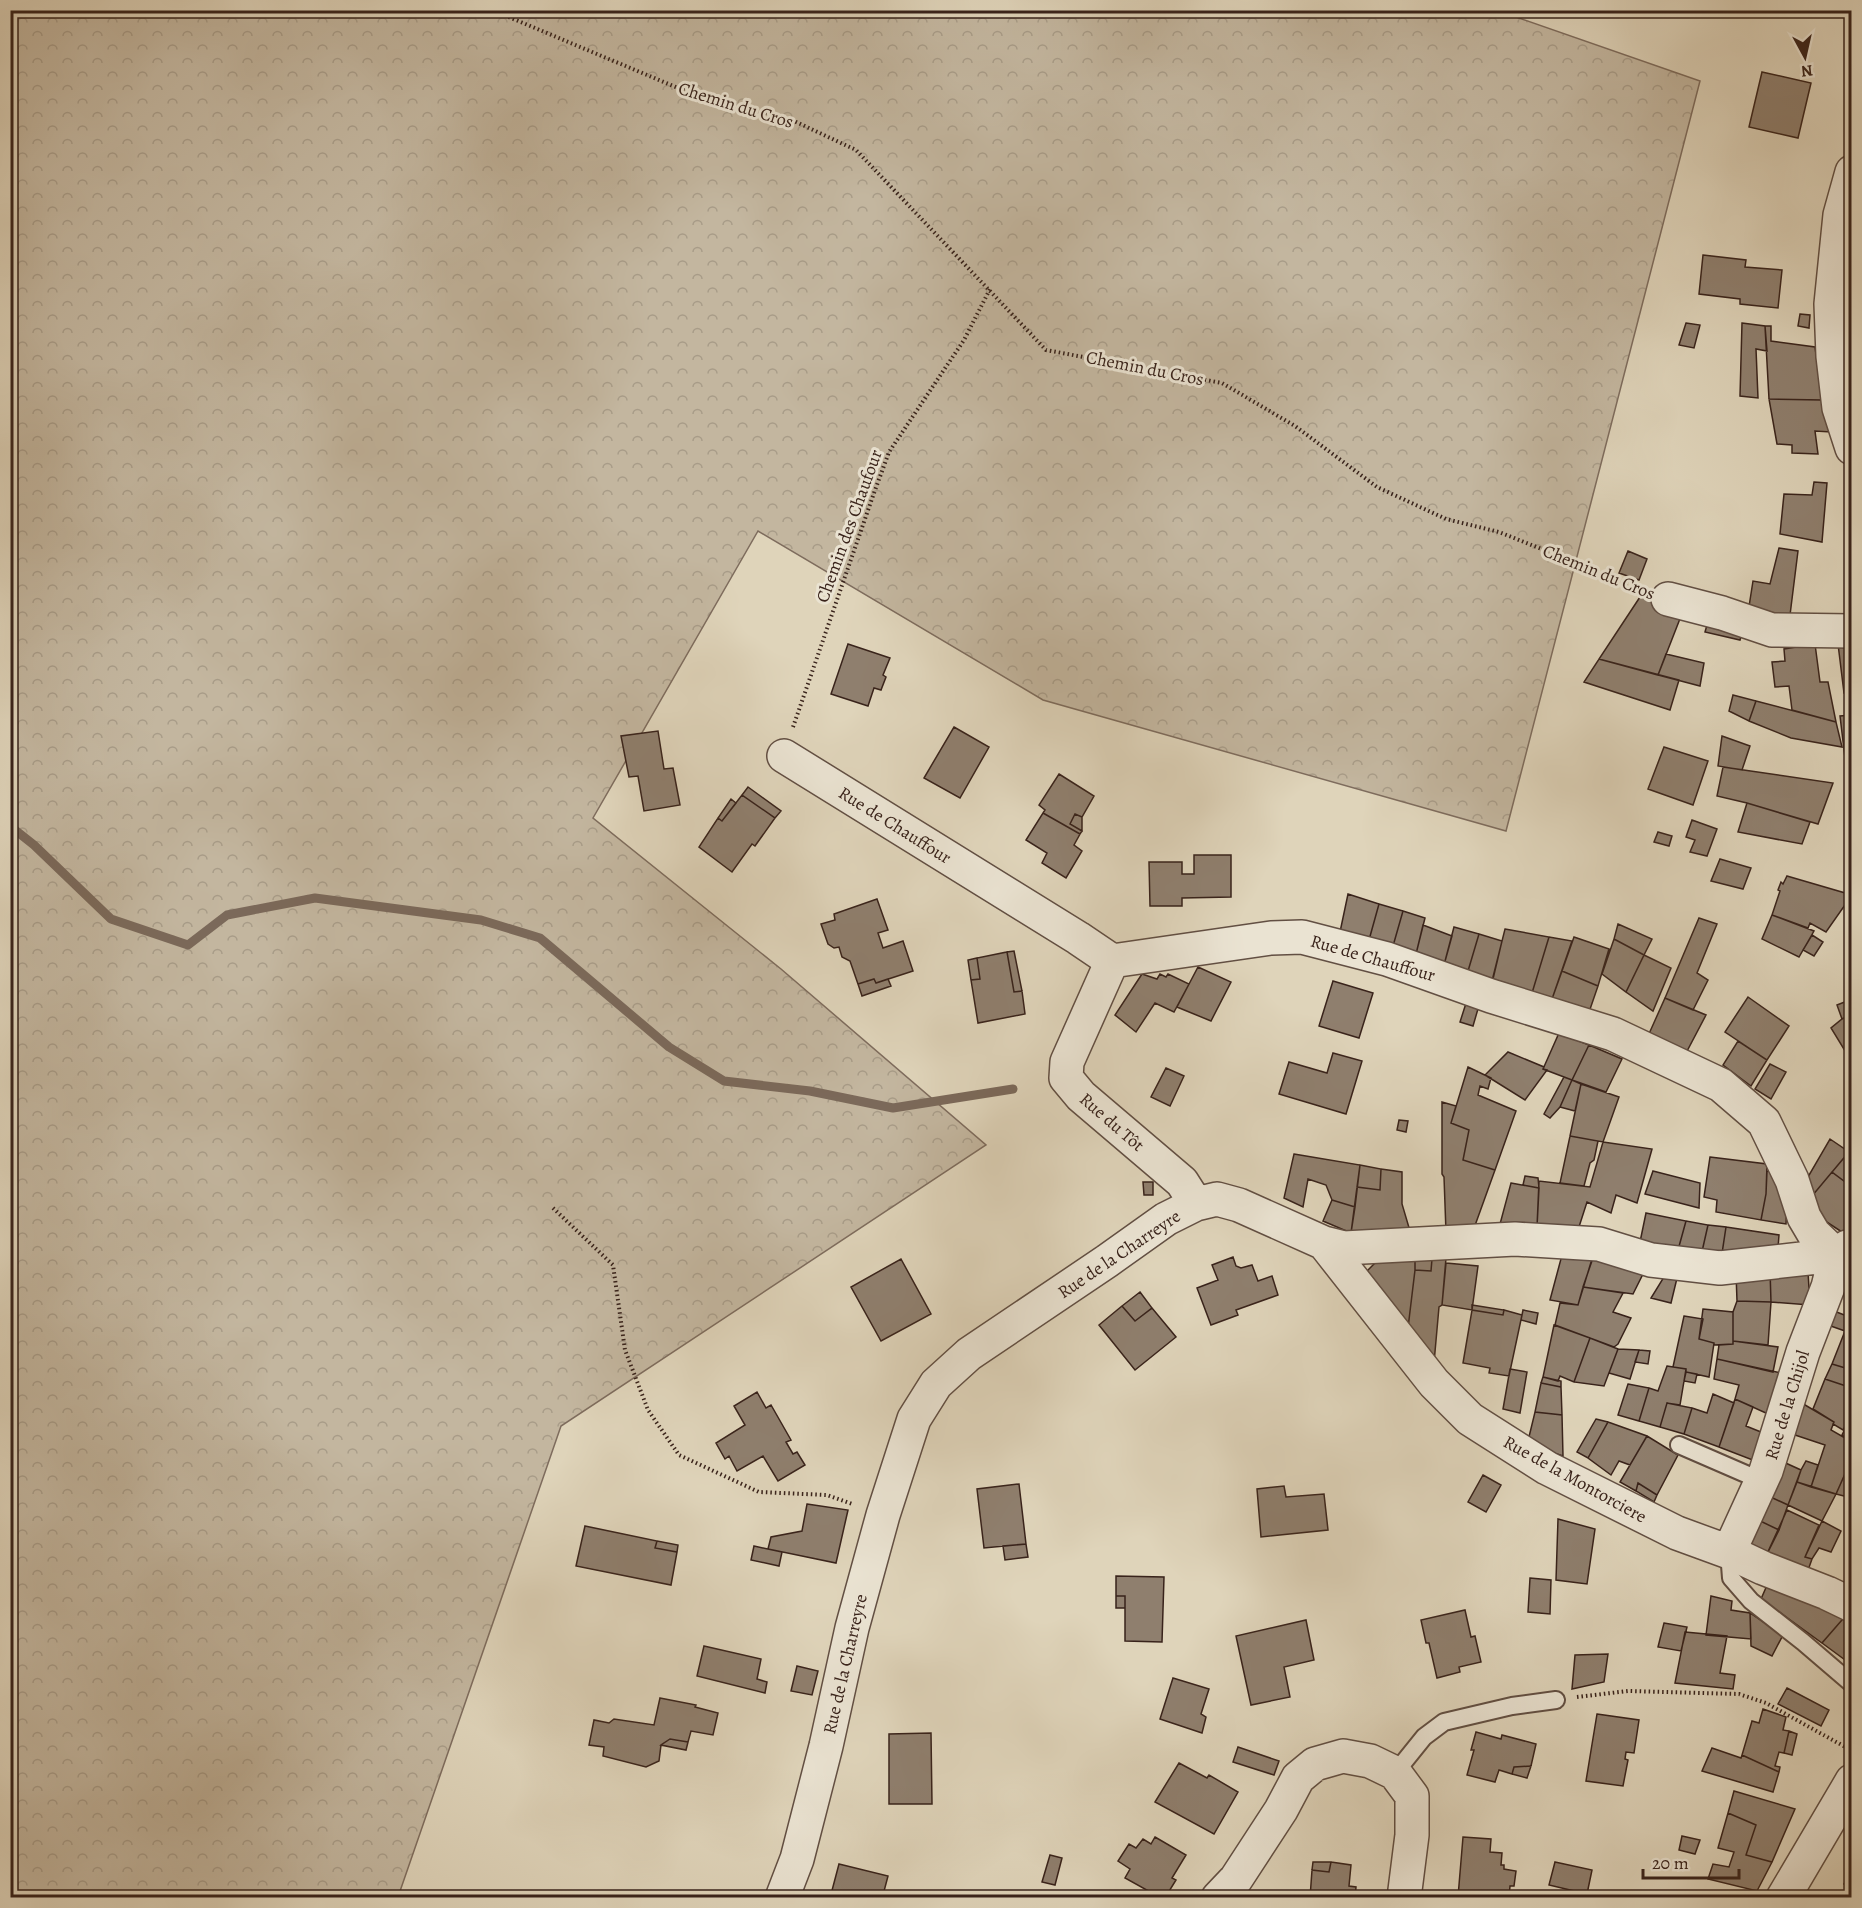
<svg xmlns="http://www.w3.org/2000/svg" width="1862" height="1908" font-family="Alegreya,serif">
<defs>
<pattern id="forest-crowns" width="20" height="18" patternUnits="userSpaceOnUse" patternTransform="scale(1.5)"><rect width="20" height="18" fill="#c3b69f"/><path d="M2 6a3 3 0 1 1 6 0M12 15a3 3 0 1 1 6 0" fill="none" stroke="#a89c88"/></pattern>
</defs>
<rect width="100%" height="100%" fill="#dfd4ba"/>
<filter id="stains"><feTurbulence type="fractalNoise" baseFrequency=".00333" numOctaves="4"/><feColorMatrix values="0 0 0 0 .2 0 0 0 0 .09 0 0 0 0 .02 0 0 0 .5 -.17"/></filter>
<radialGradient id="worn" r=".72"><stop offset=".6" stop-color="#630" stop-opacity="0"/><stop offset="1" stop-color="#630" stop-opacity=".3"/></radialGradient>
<path fill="url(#forest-crowns)" stroke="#7e6c5d" stroke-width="1.5" d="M1496,10L1700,81L1506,831L1043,700L758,531L593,818L781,969L986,1145L561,1426L398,1897L11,1898V11Z"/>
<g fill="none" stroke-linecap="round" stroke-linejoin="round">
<path stroke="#7b695a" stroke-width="9" d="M10,826L34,845L111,919L188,945L227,915L315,898L481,920L540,938L669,1047L724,1081L810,1091L893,1108L1013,1089"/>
</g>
<path fill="#8f7f6e" stroke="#39231b" stroke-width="1.5" d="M1762,72L1811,83L1798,138L1749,127Z
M1703,255L1746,260L1745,267L1782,270L1778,308L1740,304V299L1699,294Z
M1800,314L1810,315L1809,328L1798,326Z
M1686,323L1700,325L1694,348L1679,345Z
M1742,323L1765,326L1767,351L1756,349L1758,398L1740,396Z
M1765,326H1771V341L1815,347L1822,400L1769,399Z
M1769,399L1822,400L1831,432L1815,431L1818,454L1792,453V445L1777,444Z
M1814,482L1827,483L1822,542L1780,534L1784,494L1812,495Z
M1779,548L1798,551L1789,623L1748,613L1753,581L1770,584Z
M1628,551L1647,559L1639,580L1619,573Z
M1640,597L1683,611L1658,675L1599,659Z
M1709,618L1743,629L1740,640L1705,632Z
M848,644L890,658L883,675L886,677L881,690L874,688L868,706L831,694Z
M1815,644L1820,682H1828L1836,722L1792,710L1789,686L1775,687L1772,662L1785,661L1784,649Z
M1838,644L1852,648V693H1844Z
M1666,654L1704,663L1700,686L1658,675Z
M1599,659L1679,680L1670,710L1584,682Z
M1733,695L1756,701L1749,721L1729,711Z
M1756,701L1836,722L1842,747L1791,738L1749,721Z
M1852,715V757L1845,758L1840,716Z
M954,727L989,747L960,798L924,778Z
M658,731L664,769L673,768L680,805L644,811L638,776L629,777L621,736Z
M1722,736L1750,746L1742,770L1718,766Z
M1664,747L1708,761L1693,805L1648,789Z
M1723,767L1833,783L1818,824L1747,803L1717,796Z
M1059,774L1094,796L1082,817L1075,814L1070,824L1082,831L1080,834L1043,813L1045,810L1039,805Z
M748,787L781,811L775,818L742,795Z
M742,795L775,818L755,846L752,844L732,872L699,847L718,818L722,821Z
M731,799L736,803L722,821L718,818Z
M1747,803L1810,822L1802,844L1738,832Z
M1043,813L1080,834L1074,845L1082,851L1066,878L1042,863L1047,853L1026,840Z
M1075,814L1082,817V831L1070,824Z
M1692,820L1717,829L1707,856L1690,852L1695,840L1686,837Z
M1658,832L1672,836L1669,846L1654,842Z
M1194,855H1231V897L1182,898V906H1150L1149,862H1182V874H1194Z
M1720,859L1751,868L1743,889L1711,881Z
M1787,876L1852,895L1826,932L1810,923L1808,928L1772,915L1780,891L1778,890L1781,882L1783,884Z
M1348,894L1379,904L1369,940L1340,932Z
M877,899L888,930L878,933L883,948L903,941L913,971L876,983L874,979L858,984L850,961L842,957L839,947L834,948L828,944L821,924L835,920L834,914Z
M1379,904L1403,911L1393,946L1369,940Z
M1403,911L1425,918L1416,954L1393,946Z
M1772,915L1814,931L1799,957L1762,939Z
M1699,918L1717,924L1697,973L1708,980L1693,1010L1665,998Z
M1618,924L1652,939L1644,955L1614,939Z
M1423,925L1452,936L1444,965L1416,954Z
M1454,927L1479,934L1468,971L1444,965Z
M1505,929L1549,937L1532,993L1492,981Z
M1479,934L1502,941L1493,979L1468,971Z
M1812,935L1823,942L1814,956L1803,950Z
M1549,937L1572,941L1552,999L1532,993Z
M1574,937L1609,949L1598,986L1562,971Z
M1614,939L1644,955L1626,992L1602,974Z
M1014,951L1022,991L1014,992L1007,952Z
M1007,952L1014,992L1022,991L1025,1014L978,1023L971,980L980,979L977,958Z
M1644,955L1671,968L1653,1011L1626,992Z
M977,958L980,979L971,980L968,960Z
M1198,967L1231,982L1211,1021L1177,1007Z
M1562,971L1598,986L1587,1018L1552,999Z
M1142,974L1157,979L1160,974L1166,977L1168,974L1189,984L1174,1012L1155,1003L1136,1032L1115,1015Z
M874,979L876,983L888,979L891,986L862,996L858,984Z
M1333,981L1373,993L1359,1038L1319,1026Z
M1468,997L1480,1002L1473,1026L1460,1022Z
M1748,997L1789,1026L1767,1060L1725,1032Z
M1665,998L1706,1015L1686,1053L1648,1036Z
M1852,999V1014L1842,1019L1837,1005Z
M1852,1014V1057L1850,1059L1831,1028L1842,1019Z
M1559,1033L1589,1045L1572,1080L1543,1069Z
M1738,1041L1767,1060L1751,1086L1723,1065Z
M1589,1045L1622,1059L1606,1092L1572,1080Z
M1508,1052L1544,1067L1543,1069L1547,1070L1525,1100L1485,1075Z
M1333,1053L1362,1061L1346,1114L1279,1094L1289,1062L1327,1073Z
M1770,1064L1786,1072L1771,1099L1755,1089Z
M1468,1067L1491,1078L1488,1089L1480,1086L1478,1095L1516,1111L1495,1170L1463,1160L1469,1130L1451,1123Z
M1166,1068L1184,1076L1170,1106L1151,1097Z
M1564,1077L1572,1080L1560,1107L1550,1118L1544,1114Z
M1572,1080L1581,1084L1575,1111L1560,1107Z
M1581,1084L1619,1097L1603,1142L1570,1136Z
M1442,1102L1456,1106L1451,1123L1469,1130L1463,1160L1495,1170L1473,1231L1446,1232L1444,1177L1442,1174Z
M1399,1120L1408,1121L1406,1132L1397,1130Z
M1570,1136L1598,1141L1594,1160L1590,1163L1584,1186L1560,1183Z
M1830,1139L1849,1152L1812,1196L1805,1182Z
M1603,1142L1652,1149L1637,1203L1616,1195L1611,1213L1587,1202L1578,1230L1537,1227L1539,1181L1590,1187Z
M1852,1148V1187L1832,1172Z
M1294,1154L1360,1165L1355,1207L1332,1200L1326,1185L1308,1179L1303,1207L1284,1198Z
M1710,1157L1767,1164L1766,1194L1761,1220L1716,1212L1717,1200L1704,1197Z
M1360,1165L1381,1169L1380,1190L1357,1187Z
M1381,1169L1402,1172V1204L1410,1231L1351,1233L1357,1187L1380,1190Z
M1653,1171L1700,1183L1699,1208L1645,1194Z
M1767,1171L1784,1172L1787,1202L1786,1224L1761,1220L1766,1194Z
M1832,1172L1852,1187V1233L1848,1236L1813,1213L1812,1196Z
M1525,1176L1538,1178L1539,1188L1523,1185Z
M1143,1182H1153V1195H1144Z
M1511,1183L1539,1188L1537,1227L1500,1224Z
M1332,1200L1355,1207L1351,1233L1323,1221Z
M1646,1213L1686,1221L1678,1250L1640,1242Z
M1686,1221L1708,1225L1701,1256L1678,1250Z
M1708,1225L1726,1227L1721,1260L1701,1256Z
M1726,1227L1779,1235L1778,1248L1721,1260Z
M1595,1252L1648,1264L1633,1294L1583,1287Z
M1562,1255L1592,1259L1578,1305L1550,1300Z
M1233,1257L1236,1266L1241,1268L1252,1265L1258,1281L1272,1276L1278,1295L1236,1310L1238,1315L1211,1325L1197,1288L1218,1280L1212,1265Z
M1415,1258V1270L1408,1328L1367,1271L1379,1259Z
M1415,1258L1432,1259L1431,1271L1415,1270Z
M1446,1258L1442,1305L1439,1307L1434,1363L1408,1328L1415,1270L1431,1271L1432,1259Z
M901,1259L931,1314L881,1341L851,1287Z
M1446,1263L1478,1266L1472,1310L1442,1305Z
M1770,1270L1771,1302L1737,1301L1736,1273Z
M1770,1270L1808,1272L1810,1305L1771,1302Z
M1667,1272L1678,1274L1671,1303L1651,1298Z
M1583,1287L1623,1293L1613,1312L1631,1318L1618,1344L1614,1347L1555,1325L1560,1303L1578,1305Z
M1140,1292L1152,1308L1135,1321L1122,1306Z
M1737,1301L1771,1302L1768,1345L1733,1341V1312Z
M1472,1305L1504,1310L1503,1315L1472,1310Z
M1122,1306L1135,1321L1152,1308L1176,1337L1135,1370L1099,1325Z
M1703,1309L1733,1312V1344L1714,1345V1343L1699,1339Z
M1829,1309L1852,1318V1370L1832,1364L1845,1331L1825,1324Z
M1472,1310L1503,1315L1504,1310L1522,1315L1509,1376L1489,1373L1490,1368L1463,1363Z
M1523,1310L1538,1313L1536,1324L1521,1320Z
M1684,1316L1703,1319L1699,1339L1714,1343L1709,1377L1686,1372V1369L1673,1367Z
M1554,1325L1590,1338L1574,1382L1560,1376L1558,1381L1543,1377Z
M1590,1338L1618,1349L1604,1386L1574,1382Z
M1733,1341L1778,1347L1773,1372L1717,1359L1719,1345L1733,1344Z
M1618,1349L1639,1350L1630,1379L1609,1373Z
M1639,1350L1650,1351L1648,1364L1635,1362Z
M1717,1359L1781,1373L1768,1414L1735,1399L1739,1385L1714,1379Z
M1832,1364L1852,1370V1388L1825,1379Z
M1667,1366L1686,1369L1680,1405L1667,1403L1660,1427L1639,1421L1649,1388L1658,1391Z
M1510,1369L1527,1372L1520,1413L1503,1409Z
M1686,1372L1697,1374L1695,1383L1684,1381Z
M1543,1377L1561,1381V1387L1541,1383Z
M1825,1379L1852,1388V1415L1843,1430L1833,1424L1834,1422L1813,1409Z
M1541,1383L1561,1387L1562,1415L1535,1412Z
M1628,1384L1649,1388L1639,1421L1618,1415Z
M757,1392L766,1408L771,1405L791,1440L786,1442L793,1454L797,1452L805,1465L778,1481L763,1456L737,1471L729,1456L725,1459L716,1443L745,1425L734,1406Z
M1713,1394L1734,1403L1719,1447L1684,1434L1692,1408L1707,1413Z
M1735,1399L1753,1407L1746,1426L1766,1434L1763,1464L1719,1447Z
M1800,1402L1834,1422L1831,1430L1852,1442V1458L1836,1494L1811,1487L1825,1445L1789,1433Z
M1667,1403L1692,1408L1684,1434L1660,1427Z
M1535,1412L1562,1415L1563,1456L1542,1449L1528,1441Z
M1852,1415V1442L1842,1435Z
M1596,1419L1608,1422L1588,1458L1577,1452Z
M1608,1422L1647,1436L1630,1465L1619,1461L1611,1475L1588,1458Z
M1647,1436L1678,1455L1657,1495L1638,1483L1636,1491L1620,1482Z
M1779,1460L1801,1470L1788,1505L1764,1494Z
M1806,1461L1818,1465L1811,1487L1797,1482L1801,1470Z
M1845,1474L1852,1475V1498L1836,1494Z
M1483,1475L1501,1485L1486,1512L1468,1502Z
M1797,1482L1836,1494L1822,1521L1788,1505Z
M1638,1483L1657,1495L1654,1502L1636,1491Z
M1019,1484L1026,1544L984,1548L977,1489Z
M1284,1486L1286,1497L1324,1494L1328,1530L1261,1537L1257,1489Z
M1764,1494L1788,1505L1779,1530L1754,1518Z
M807,1504L848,1510L836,1563L768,1549L771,1537L802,1531Z
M1787,1510L1819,1525L1805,1557L1812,1559L1807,1573L1767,1554Z
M1754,1518L1779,1530L1767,1554L1743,1542Z
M1558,1519L1595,1529L1587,1584L1556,1580Z
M1822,1521L1841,1531L1831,1552L1819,1548L1812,1559L1805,1557Z
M585,1526L657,1541L655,1548L677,1552L671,1585L576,1566Z
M657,1541L678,1545L677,1552L655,1548Z
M1026,1544L1028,1557L1005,1560L1003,1546Z
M754,1546L782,1552L779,1566L751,1560Z
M1116,1576L1164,1577L1162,1642L1125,1641V1596H1116Z
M1530,1578L1551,1580L1550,1614L1528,1612Z
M1768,1583L1848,1613L1822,1643L1761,1599Z
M1116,1596H1125V1608H1116Z
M1711,1596L1732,1601L1731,1610L1750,1613L1751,1639L1706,1635Z
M1465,1610L1471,1637L1475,1636L1481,1662L1459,1667L1460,1672L1437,1678L1429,1643H1426L1421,1620Z
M1750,1613L1783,1635L1772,1656L1751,1646Z
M1848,1613L1852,1614V1665L1822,1643Z
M1306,1620L1314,1660L1284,1667L1290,1697L1251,1705L1236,1636Z
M1664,1623L1687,1627L1681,1651L1658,1647Z
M1685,1632L1727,1636L1720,1673L1735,1675L1733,1689L1675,1683Z
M704,1646L761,1659L757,1679L767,1682L765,1693L697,1676Z
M1608,1654L1604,1682L1572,1689L1575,1655Z
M797,1666L818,1671L812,1695L791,1691Z
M1173,1678L1209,1689L1201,1714L1206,1717L1202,1733L1160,1719Z
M1787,1688L1829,1710L1821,1726L1778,1704Z
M660,1698L696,1705L695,1707L718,1713L713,1735L691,1731L688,1742L670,1739L661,1745L659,1761L646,1767L603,1756L604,1747L589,1745L594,1720L609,1723L614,1719L654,1725Z
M1763,1709L1786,1717L1783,1730L1789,1731L1784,1753L1779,1752L1775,1766L1780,1767L1779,1772L1742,1755L1752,1721L1759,1723Z
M1597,1714L1639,1720L1634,1753L1626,1752L1625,1759L1628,1760L1623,1786L1586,1781Z
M1789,1731L1797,1734L1792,1755L1784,1753Z
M1476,1732L1501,1739L1502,1735L1536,1744L1531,1766L1514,1767L1512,1774L1499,1770L1495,1782L1467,1775L1474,1750H1471Z
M931,1733L932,1804H889V1734Z
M670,1739L688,1742L686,1750L661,1745Z
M1238,1747L1279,1761L1274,1775L1233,1762Z
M1712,1748L1741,1758L1742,1755L1779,1772L1773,1792L1702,1771Z
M1179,1763L1207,1778L1209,1775L1238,1792L1214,1834L1155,1802Z
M1531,1766L1527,1778L1512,1774L1514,1767Z
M1734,1791L1795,1809L1772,1862L1746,1855L1756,1825L1728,1813Z
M1728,1813L1756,1825L1746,1855L1772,1862L1757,1891L1708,1879L1713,1864L1729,1867L1734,1852L1718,1848Z
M1682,1836L1700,1840L1695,1854L1679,1850Z
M1155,1837L1186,1855L1172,1878L1176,1880L1168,1893L1165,1891L1161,1898L1125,1878L1130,1869L1118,1861L1129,1844L1136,1848L1143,1839L1151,1844Z
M1463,1837L1491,1839L1490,1852L1502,1853L1501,1865H1504V1869L1516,1871L1514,1886H1510L1509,1898L1458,1897Z
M1050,1855L1062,1858L1055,1885L1042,1882Z
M1313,1862H1331L1329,1872L1312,1870Z
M1331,1862L1351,1865L1349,1886L1356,1887L1355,1898H1310L1312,1870L1329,1872Z
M1555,1862L1592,1870L1587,1894L1549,1885Z
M839,1864L888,1876L883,1895L885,1898H830Z
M1851,1871L1852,1898H1840L1847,1886L1844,1884Z"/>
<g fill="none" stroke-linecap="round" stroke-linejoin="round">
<defs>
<path id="service" d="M1679,1445L1762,1481
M1729,1552L1731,1578L1751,1601L1803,1642L1852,1684
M1395,1773L1424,1737L1444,1722L1512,1706L1556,1700"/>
<path id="minor" d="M1852,172L1840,215L1831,304L1833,356L1839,408L1852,448
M1668,599L1722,613L1772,630L1852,631
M784,756L1078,938L1112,961L1271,938L1302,937L1387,959L1491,996L1613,1034L1721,1085L1764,1122L1792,1180L1804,1217L1814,1234L1836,1255L1828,1287L1803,1352L1766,1471L1729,1552
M1112,961L1067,1062L1066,1078L1081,1096L1182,1182L1196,1204
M1324,1243L1434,1383L1470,1419L1547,1468L1677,1533L1729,1552L1763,1568L1827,1593L1852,1605
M782,1898L797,1859L826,1746L852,1628L883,1515L914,1419L936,1384L969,1354L1107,1261L1166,1219L1196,1204L1217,1199L1239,1205L1324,1243L1344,1248L1515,1239L1599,1244L1651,1260L1720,1268L1836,1255L1847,1247
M1218,1898L1236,1879L1281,1810L1298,1778L1315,1764L1343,1756L1370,1761L1395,1773L1412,1796V1835L1404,1898
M1783,1898L1852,1781"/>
</defs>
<use href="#service" stroke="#624f43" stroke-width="20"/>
<use href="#minor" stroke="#624f43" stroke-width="36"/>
<path stroke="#39231b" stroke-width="4" stroke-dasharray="1.5 3" stroke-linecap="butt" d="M492,10L678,88L794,121L856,150L1046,350L1222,383L1295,426L1377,487L1446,519L1499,532L1639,588
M793,727L874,493L889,452L964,340L990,289
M553,1208L613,1265L625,1350L648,1410L679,1455L759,1492L827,1495L852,1504
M1577,1697L1628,1691L1739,1694L1766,1703L1847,1748"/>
<use href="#service" stroke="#eae3d2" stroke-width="16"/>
<use href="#minor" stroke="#eae3d2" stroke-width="33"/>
</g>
<g text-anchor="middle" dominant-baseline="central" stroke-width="6" stroke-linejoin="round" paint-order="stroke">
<g font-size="18" fill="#39231b" stroke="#eae3d2">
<text transform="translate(736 105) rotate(17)">Chemin du Cros</text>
<text transform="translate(1145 368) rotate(11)">Chemin du Cros</text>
<text transform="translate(849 526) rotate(-70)">Chemin des Chaufour</text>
<text transform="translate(1599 572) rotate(22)">Chemin du Cros</text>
<text transform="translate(895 825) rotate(32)">Rue de Chauffour</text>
<text transform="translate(1373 958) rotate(16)">Rue de Chauffour</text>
<text transform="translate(1112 1122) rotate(41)">Rue du Tôt</text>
<text transform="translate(1119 1254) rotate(-34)">Rue de la Charreyre</text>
<text transform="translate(1787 1405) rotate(-73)">Rue de la Chijol</text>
<text transform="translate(1575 1479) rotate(29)">Rue de la Montorciere</text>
<text transform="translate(845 1664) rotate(-77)">Rue de la Charreyre</text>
</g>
</g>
<rect width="1862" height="1908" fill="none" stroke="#dfd4ba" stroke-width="36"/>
<rect x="12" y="12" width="1838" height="1884" fill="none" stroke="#39231b" stroke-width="3"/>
<rect x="18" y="18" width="1826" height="1872" fill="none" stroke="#39231b" stroke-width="1.5"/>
<g transform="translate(1805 57) rotate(172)" stroke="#eae3d2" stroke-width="4.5" paint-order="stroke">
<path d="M0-4.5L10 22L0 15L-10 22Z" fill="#39231b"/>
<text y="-9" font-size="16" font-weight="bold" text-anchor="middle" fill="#39231b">N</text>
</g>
<path d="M1643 1869v9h96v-9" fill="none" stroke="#39231b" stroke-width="3"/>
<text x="1652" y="1869" font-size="18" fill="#39231b" stroke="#eae3d2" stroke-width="4.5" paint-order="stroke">20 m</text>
<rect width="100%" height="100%" filter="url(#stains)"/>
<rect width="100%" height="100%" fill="url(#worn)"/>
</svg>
